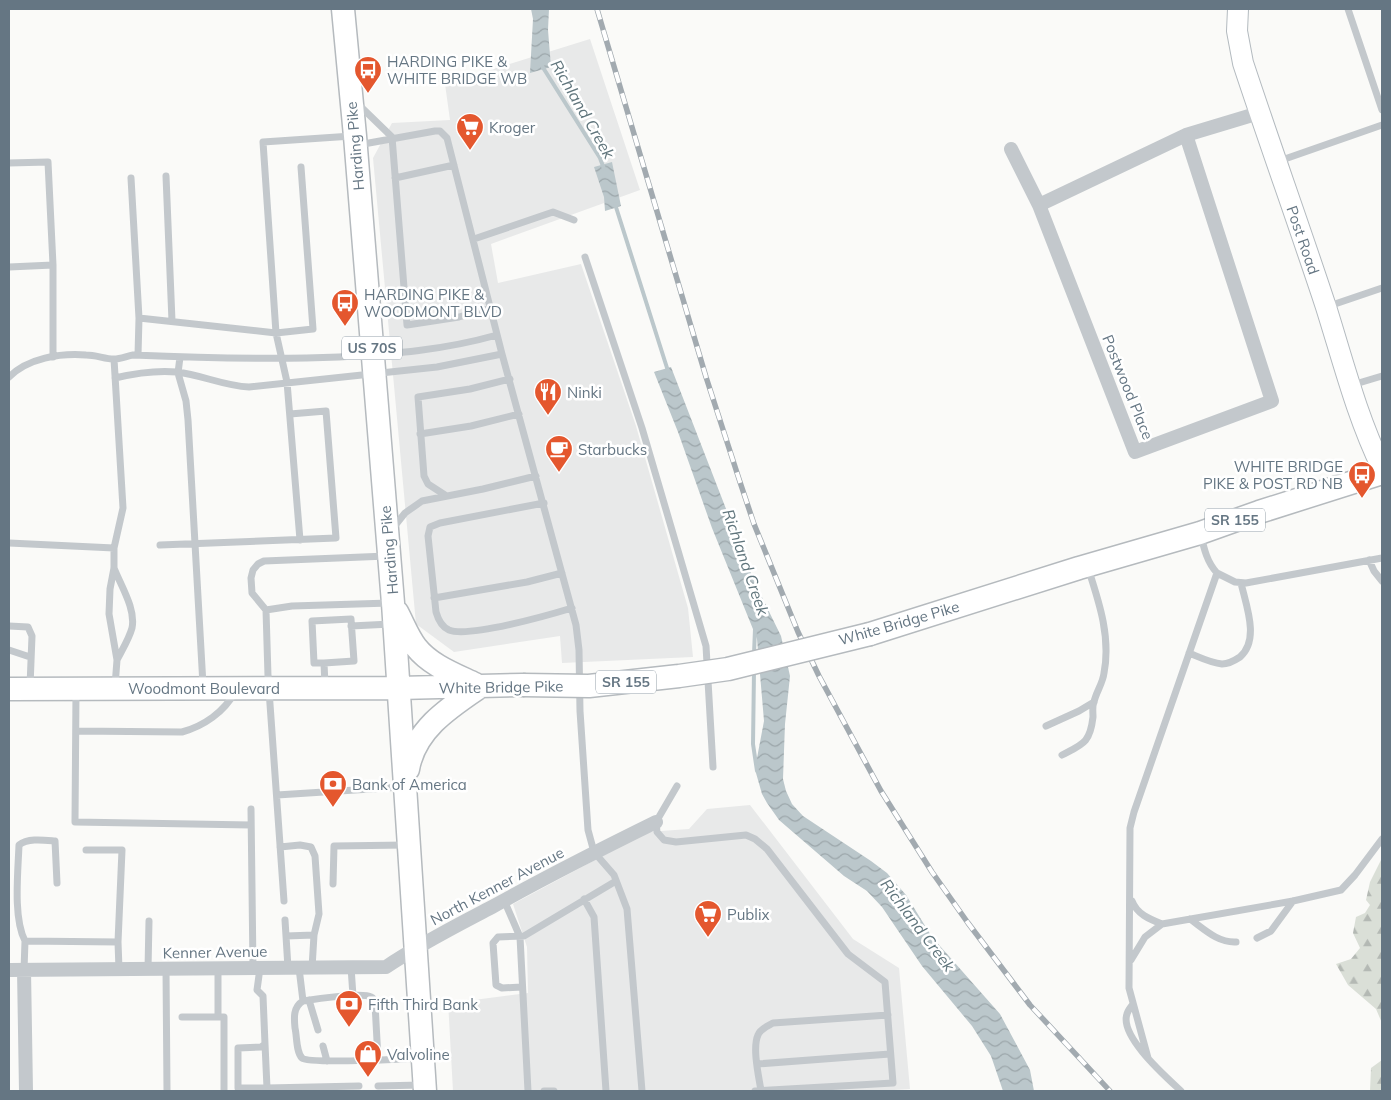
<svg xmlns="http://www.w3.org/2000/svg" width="1391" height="1100" font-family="Mulish,sans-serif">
<defs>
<pattern id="forest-firs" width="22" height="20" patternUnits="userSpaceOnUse" patternTransform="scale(1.25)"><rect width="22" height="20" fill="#dadfd7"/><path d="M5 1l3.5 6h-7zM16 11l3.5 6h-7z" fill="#b4b9b4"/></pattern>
<pattern id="water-waves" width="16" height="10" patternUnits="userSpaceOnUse" patternTransform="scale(1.25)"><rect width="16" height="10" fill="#bbc7cb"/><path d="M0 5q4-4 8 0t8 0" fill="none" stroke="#9ca6aa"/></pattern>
</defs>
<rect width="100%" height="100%" fill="#fafaf8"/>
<path fill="#e8e9e9" d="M590,39L640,190L491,244L498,283L581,264L636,426L688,608L693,657L562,663L560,636L454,652L416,624L373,158L392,123L450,120L445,84Z
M750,805L853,939L899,968L910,1089L878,1091H453L448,1001H466L528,993L527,947L513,904L647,832L689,829L707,809Z"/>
<path fill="url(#forest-firs)" d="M1382,858V1023L1376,1009L1348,985L1336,964L1351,959L1360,948L1353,933L1356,917L1365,913L1370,905L1366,900L1370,882Z
M1382,1060V1091H1370L1371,1068Z"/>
<path fill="url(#water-waves)" d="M531,9H549L548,30L551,67L530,73L533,19Z
M612,162L621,206L605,211L604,197L594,167Z
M671,367L754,581L781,636L790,676L785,724L783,779L786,791L792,804L803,816L871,861L887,873L906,895L932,937L1000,1014L1030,1070L1034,1091H1003L991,1056L972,1026L922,966L882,907L867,891L844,876L779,820L767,803L762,794L756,773L757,758L764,721L757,639L712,528L678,432L654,372Z"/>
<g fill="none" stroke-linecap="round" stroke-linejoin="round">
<path stroke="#bbc7cb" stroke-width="4" d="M542,66L600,158L604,169
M615,204L668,371
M754,654L755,629
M754,671L753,744L757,771"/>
<defs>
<path id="secondary" d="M1238,9L1237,31L1243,63C1270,145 1299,225 1326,307C1343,361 1357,417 1382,468"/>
<path id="primary" d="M343,9L355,136L393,603L425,1091
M397,612C403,623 408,637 416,647C430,665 454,674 475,684
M870,634L1079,568L1200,533L1259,512L1382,473
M9,689L399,688L523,685
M408,769C415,729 450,707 481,686"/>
</defs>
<use href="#secondary" stroke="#b3babf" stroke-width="22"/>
<use href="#primary" stroke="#b5babe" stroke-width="25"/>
<path stroke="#c3c8cc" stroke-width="7" d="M1348,9L1382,110
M359,105L392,137L407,325L459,317L490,308
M358,145L435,131H440L447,138L502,354L576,625L579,650L580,711L588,830L594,852L614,875L627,909L642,1091
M1279,161L1382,125
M9,163L48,162L53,265V357
M166,176L172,321
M131,178L139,318
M395,178L454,165
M474,239L553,212L574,220
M585,257L642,428L706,646L713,767
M9,267L53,265
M1329,306L1382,288
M138,355L139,318L276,333L313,329L301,167
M180,357L178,373L186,401L188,420L203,685
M114,359L123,508L114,548V568L110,589L109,614L117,660L115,686
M9,377C28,358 60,353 86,355C96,355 105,359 114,359C120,359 127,356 133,355C202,358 270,360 339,357C394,354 444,350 497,335
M115,378C136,373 156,370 177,372C202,375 224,386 249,387L437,367L502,354
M1352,385L1382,376
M420,434L471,426L519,414
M445,495L428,484L424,476L418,397L470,389L510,379
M544,503L440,523L430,527L428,536L436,612C438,619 442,627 449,630C469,638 549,615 572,608
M393,528L405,513L422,501L483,489L536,476
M300,540L287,382L276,333L263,142L352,136
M9,543L114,548
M160,545L336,538L326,411L290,414
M1369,560L1374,571L1382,581
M114,568C121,586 136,609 132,628C129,639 122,650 117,660
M1217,573L1235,582L1246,583L1382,558
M434,598L527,582L562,573
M266,610L292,606L390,603
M9,626L28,627L32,636L30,686
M351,626L391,624
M9,650L30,657
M1189,653C1199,657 1211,663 1222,664C1229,664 1234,661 1240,657C1260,640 1246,605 1241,583
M324,663H314L312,621L351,619L354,661L324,663L325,685
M76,692L75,822L251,825
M1046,726L1079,711L1094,702
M76,731L182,732C204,726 224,712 235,692
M1062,755C1083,744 1090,743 1093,717C1093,712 1092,706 1094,702C1096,692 1103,683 1104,673C1111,637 1099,602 1088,568
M677,786L656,822L657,832L664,840L676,842L746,835L755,839L767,849L848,954L885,982L893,1083L755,1091
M277,795L402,787
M251,809L253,968
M280,847L300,845L311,847L315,856L319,914L314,935L312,968
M333,884L334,846L406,845
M584,899L594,917L606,1091
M504,900L520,937L528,1091
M284,901L268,676L266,610L252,593L251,578L253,570L258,564L264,561L387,556
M1132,901C1137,914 1149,919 1162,924
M1190,919C1204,929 1218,943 1236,942
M285,920L288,968
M286,936L314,935
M1257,938L1271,931L1293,901
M25,941C13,918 18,872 19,845C28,838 43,840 55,841L57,883
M118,942L119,969
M1131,960L1145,937L1162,924L1293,901L1341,890L1355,875L1382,839
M351,967L353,996
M260,968L257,990L263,996L265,1044L261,1047L238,1048V1088H267L265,1044
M299,968L303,1001
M148,969L149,921
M166,969L167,1091
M218,969V1017
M24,970L25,941L118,942L122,850H86
M522,987L502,988L496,985L493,943L498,937L524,936L616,881
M309,1000L318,1030
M1133,1004C1131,1007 1128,1010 1127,1014C1119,1036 1166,1077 1181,1091
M182,1017H224V1091
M323,1046L327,1061
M1148,1058L1129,988L1130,828L1134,812L1217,573C1207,562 1204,549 1201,535
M378,1059L375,1004C374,1000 375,999 371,997C363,992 315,999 303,1001C293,1007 294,1018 295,1028C297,1036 296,1052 302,1058C308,1064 406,1059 421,1058
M757,1064L890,1054
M378,1086L421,1085
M267,1088L359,1086
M544,1091H554
M761,1091C759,1077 752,1048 758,1035C760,1029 768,1026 773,1023L888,1015"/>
<path stroke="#c3c8cc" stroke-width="14" d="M1186,135L1259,113
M1011,149L1039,205L1135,452L1272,401L1186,135L1039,205
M9,970L386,967C420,944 456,926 492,907C546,877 601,849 656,822
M24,970L26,1091"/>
<use href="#secondary" stroke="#fff" stroke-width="20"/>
<use href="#primary" stroke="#fff" stroke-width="22"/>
<defs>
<path id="rail" d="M597,9L706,377L739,479L754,524L798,632L819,676L881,791L932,872L968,923L1030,1005L1110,1091"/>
</defs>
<use href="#rail" stroke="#a2aab0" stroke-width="5.5"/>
<use href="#rail" stroke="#fff" stroke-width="4" stroke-dasharray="11" stroke-linecap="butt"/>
<defs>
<path id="primary-bridge" d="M523,685L589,686L679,676L728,669L870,634"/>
</defs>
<use href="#primary-bridge" stroke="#b5babe" stroke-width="25" stroke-linecap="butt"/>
<use href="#primary-bridge" stroke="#fff" stroke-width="22"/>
</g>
<defs>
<symbol id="bus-pin" viewBox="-11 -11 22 30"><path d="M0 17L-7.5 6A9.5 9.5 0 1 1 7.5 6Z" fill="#e4572e" stroke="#fff"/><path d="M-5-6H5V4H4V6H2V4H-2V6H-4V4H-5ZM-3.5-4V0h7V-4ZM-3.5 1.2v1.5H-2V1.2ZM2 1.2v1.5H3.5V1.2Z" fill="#fff"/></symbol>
<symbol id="supermarket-pin" viewBox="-11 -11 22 30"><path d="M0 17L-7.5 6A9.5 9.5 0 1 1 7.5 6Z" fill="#e4572e" stroke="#fff"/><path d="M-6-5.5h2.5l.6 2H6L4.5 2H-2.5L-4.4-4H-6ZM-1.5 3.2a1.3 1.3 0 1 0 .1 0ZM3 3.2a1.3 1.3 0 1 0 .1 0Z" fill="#fff"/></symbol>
<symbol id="restaurant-pin" viewBox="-11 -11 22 30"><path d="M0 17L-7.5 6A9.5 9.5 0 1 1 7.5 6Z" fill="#e4572e" stroke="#fff"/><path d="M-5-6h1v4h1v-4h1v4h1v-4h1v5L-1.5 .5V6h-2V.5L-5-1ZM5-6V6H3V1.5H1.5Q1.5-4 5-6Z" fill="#fff"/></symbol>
<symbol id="cafe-pin" viewBox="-11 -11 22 30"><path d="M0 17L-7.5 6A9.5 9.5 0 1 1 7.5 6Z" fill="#e4572e" stroke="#fff"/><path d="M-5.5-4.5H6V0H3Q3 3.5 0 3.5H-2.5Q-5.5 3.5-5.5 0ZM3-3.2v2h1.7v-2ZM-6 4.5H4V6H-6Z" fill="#fff"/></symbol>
<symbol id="bank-pin" viewBox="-11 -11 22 30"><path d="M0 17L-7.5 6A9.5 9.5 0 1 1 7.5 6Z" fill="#e4572e" stroke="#fff"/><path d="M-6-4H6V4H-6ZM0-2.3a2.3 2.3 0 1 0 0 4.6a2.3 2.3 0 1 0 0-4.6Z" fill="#fff"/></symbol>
<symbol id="shop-pin" viewBox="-11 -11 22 30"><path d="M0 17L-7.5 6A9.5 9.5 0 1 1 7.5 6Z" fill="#e4572e" stroke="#fff"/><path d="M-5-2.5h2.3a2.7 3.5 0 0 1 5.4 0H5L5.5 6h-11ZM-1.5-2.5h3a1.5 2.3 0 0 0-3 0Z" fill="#fff"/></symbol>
</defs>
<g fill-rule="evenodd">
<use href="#bus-pin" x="352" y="54" width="32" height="43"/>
<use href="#supermarket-pin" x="454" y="111" width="32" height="43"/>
<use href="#bus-pin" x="329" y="287" width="32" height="43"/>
<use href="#restaurant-pin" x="532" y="376" width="32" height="43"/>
<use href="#cafe-pin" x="543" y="433" width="32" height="43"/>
<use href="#bus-pin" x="1346" y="459" width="32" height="43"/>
<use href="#bank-pin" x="317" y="768" width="32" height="43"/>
<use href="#supermarket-pin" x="692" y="898" width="32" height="43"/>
<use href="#bank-pin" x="333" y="988" width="32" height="43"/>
<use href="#shop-pin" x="352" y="1038" width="32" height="43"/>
</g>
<g text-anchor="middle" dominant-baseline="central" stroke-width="5" stroke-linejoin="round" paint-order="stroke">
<g fill="#fff" stroke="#939fa8" stroke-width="1">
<rect x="342" y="336.5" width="60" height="23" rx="4"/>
<rect x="1205" y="508.5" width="60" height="23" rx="4"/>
<rect x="596" y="670.5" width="60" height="23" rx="4"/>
</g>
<g font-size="14" font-weight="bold" fill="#657683">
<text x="372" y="348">US 70S</text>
<text x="1235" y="520">SR 155</text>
<text x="626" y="682">SR 155</text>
</g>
<g font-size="15" fill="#657683" stroke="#fff" text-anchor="start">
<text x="387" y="61">HARDING PIKE &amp;<tspan x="387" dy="17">WHITE BRIDGE WB</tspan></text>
<text x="489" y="127">Kroger</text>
<text x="364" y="294">HARDING PIKE &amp;<tspan x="364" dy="17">WOODMONT BLVD</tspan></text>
<text x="567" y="392">Ninki</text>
<text x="578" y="449">Starbucks</text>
<text x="1343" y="466" text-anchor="end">WHITE BRIDGE<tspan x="1343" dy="17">PIKE &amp; POST RD NB</tspan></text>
<text x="352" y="784">Bank of America</text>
<text x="727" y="914">Publix</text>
<text x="368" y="1004">Fifth Third Bank</text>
<text x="387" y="1054">Valvoline</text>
</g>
<g font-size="15" fill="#657683" stroke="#fff">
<text transform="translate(355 146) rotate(-95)">Harding Pike</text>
<text transform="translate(1303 240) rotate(71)">Post Road</text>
<text transform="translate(1128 387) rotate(68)">Postwood Place</text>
<text transform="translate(389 550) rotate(-95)">Harding Pike</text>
<text transform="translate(899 623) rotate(-16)">White Bridge Pike</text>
<text transform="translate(501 687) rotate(-1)">White Bridge Pike</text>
<text x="204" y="688">Woodmont Boulevard</text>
<text transform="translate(497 886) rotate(-28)">North Kenner Avenue</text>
<text transform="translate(215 952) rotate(-1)">Kenner Avenue</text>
</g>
<g font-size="16" font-style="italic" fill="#60757c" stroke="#fff">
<text transform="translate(583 109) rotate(60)">Richland Creek</text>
<text transform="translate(746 562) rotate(71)">Richland Creek</text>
<text transform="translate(918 925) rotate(53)">Richland Creek</text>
</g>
</g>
<rect width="1391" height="1100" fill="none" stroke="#657683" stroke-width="20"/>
</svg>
